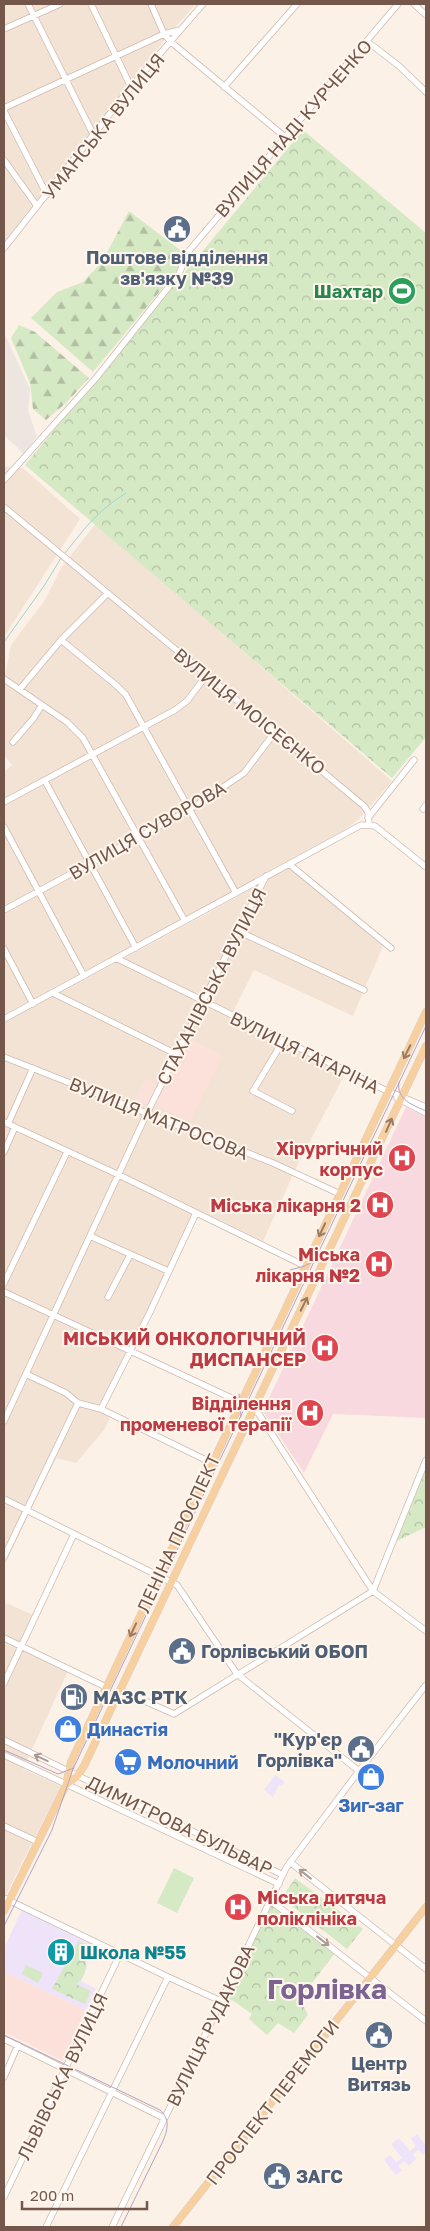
<svg xmlns="http://www.w3.org/2000/svg" width="430" height="2231" font-family="'Golos Text',sans-serif">
<defs>
<pattern id="forest-firs" width="22" height="20" patternUnits="userSpaceOnUse" patternTransform="scale(1.25)"><rect width="22" height="20" fill="#d6e9c5"/><path d="M5 1l3.5 6h-7zM16 11l3.5 6h-7z" fill="#b2c0a2"/></pattern>
<pattern id="park-crowns" width="20" height="18" patternUnits="userSpaceOnUse" patternTransform="scale(1.25)"><rect width="20" height="18" fill="#d6e9c5"/><path d="M2 6a3 3 0 1 1 6 0M12 15a3 3 0 1 1 6 0" fill="none" stroke="#b2c0a2"/></pattern>
</defs>
<rect width="100%" height="100%" fill="#fcf1e6"/>
<path fill="#f3e3d5" d="M4,4H196L171,32L4,242Z
M4,467L23,468L80,519L4,637Z
M96,523L392,781L360,818L346,829L4,1015V772L12,765L4,755V680L11,645L45,600L61,568Z
M289,867L383,946L353,1016L254,970L233,1012L348,1068L297,1166L260,1248L199,1212L103,1412L110,1418L104,1430L76,1463L56,1458L4,1566V1023L208,913Z
M4,1602L33,1615L19,1648L68,1671L23,1769L61,1786L4,1899Z"/>
<path fill="#fce1da" d="M188,1038L223,1056L190,1121L155,1105Z
M145,1079L157,1085L148,1105L135,1100Z
M4,1972L86,2010L63,2061L4,2032Z"/>
<path fill="#ece5e0" d="M4,333L30,389L28,411L37,436L24,454L4,435Z"/>
<path fill="#eee3f8" d="M275,1775L285,1782L282,1786L279,1785L273,1797L264,1790Z
M22,1910L94,1946L86,1962L87,1967L81,1981L96,1989L86,2010L4,1972V1948Z
M417,2134L426,2146V2152L423,2155L418,2150L413,2154L416,2159L409,2166L404,2161L398,2166L402,2170L396,2175L384,2160L390,2155L396,2162L402,2158L391,2144L399,2138L410,2151L416,2146L411,2139Z"/>
<path fill="#f9d9e0" d="M406,1107L426,1117V1418L333,1414L304,1473L263,1411Z"/>
<path fill="#d6e9c5" d="M174,1868L194,1878L177,1913L157,1903Z
M26,1965L43,1973L38,1983L22,1974Z"/>
<path fill="url(#forest-firs)" d="M129,211L184,253L179,268L93,372L31,318L57,292L83,282L102,262Z
M19,325L35,332L89,378L66,403L46,420L33,409L30,383L11,338Z"/>
<path fill="url(#park-crowns)" d="M303,130L426,233V737L392,778L25,465Z
M426,1469V1527L397,1541Z
M295,1878L363,1929L347,1949L282,1898Z
M269,1902L335,1953L300,1999L308,2015L294,2033L278,2023L267,2035L249,2019L252,2014L232,2000L228,2009L220,2003Z
M79,1941L93,1948L86,1962C87,1970 83,1980 76,1984L91,1991L85,2004L52,1989Z"/>
<g fill="none" stroke-linecap="round" stroke-linejoin="round">
<path stroke="#a1d3d6" stroke-width="1" d="M65,553C86,527 96,512 126,493
M4,642L44,586L61,558"/>
<defs>
<path id="minor" d="M28,4L93,134
M91,4L131,87
M151,4L164,34L171,42L285,137
M414,4L426,15
M4,29L60,4
M368,42L399,66L426,92
M224,87L297,4
M4,108L164,34L180,30
M4,111L47,195
M4,160L37,206
M4,248L131,87L203,4
M4,480L96,378L179,274L188,252L398,4
M4,507L364,806L368,812L369,824
M61,640L116,685L126,695L236,893
M4,679L67,722L83,738L185,921
M20,689L61,640L107,594
M13,742L33,719L42,705
M45,781L136,948
M4,802L175,710L187,701L206,676
M423,809L426,805
M368,818L414,760
M4,827L84,976
M289,864L391,948
M4,910L189,810L244,773L275,732
M238,931L364,990
M4,949L33,1004
M116,958L383,1089L426,1107
M53,993L176,1054
M4,1019L361,825L375,826L426,867
M283,1041L253,1091L292,1111
M4,1057L273,1163L340,1194
M397,1098L426,1113
M4,1122L119,1175L305,1266
M8,1124L33,1068
M4,1152L15,1127
M90,1236L168,1271
M4,1283L67,1152
M4,1292L240,1402
M108,1297L130,1255
M26,1374L66,1393L78,1403L101,1409L212,1463
M101,1409L150,1312L196,1213
M254,1409L259,1414L373,1591L426,1631
M4,1421L147,1113L266,876
M4,1499L177,1585L237,1674L359,1771
M4,1557L78,1403
M4,1638L106,1687
M4,1683L74,1534
M120,1690L174,1714L373,1591L426,1460
M4,1740L283,1875
M4,1755L279,1884
M4,1826L38,1842
M290,1862L426,1969
M4,1898L168,1977L221,2001
M271,1901L426,2021
M4,2039L164,2118
M4,2077L18,2045
M4,2197L120,1954
M46,2227L168,1977
M112,2227L286,1868L359,1771L426,1685"/>
<path id="major" d="M240,1402L254,1409
M66,1785L78,1775L84,1766L426,1046
M4,1911L66,1785L71,1762L426,1012
M173,2227L426,1907"/>
</defs>
<use href="#minor" stroke="#cfbaaf" stroke-width="7"/>
<use href="#major" stroke="#d8d0cd" stroke-width="8"/>
<use href="#minor" stroke="#fff" stroke-width="5.5"/>
<use href="#major" stroke="#f8d0a0" stroke-width="7"/>
<path stroke="#b3a4c5" stroke-width="1" d="M424,4L426,6
M399,1082C396,1100 413,1105 426,1111
M290,1270L305,1266L315,1260
M239,1394L241,1417
M4,1750L58,1774L74,1768
M4,1926L52,1830L73,1769L426,1026
M4,2035L160,2110C170,2119 168,2129 163,2141L121,2227"/>
</g>
<defs><path id="oneway-shaft" d="M-6 0H5M1.5-3L5.5 0L1.5 3" fill="none" stroke-width="1.6" stroke-linecap="round" stroke-linejoin="round" transform="scale(1.25)"/></defs>
<g stroke="#9c7b64">
<use href="#oneway-shaft" transform="translate(407 1052) rotate(116)"/>
<use href="#oneway-shaft" transform="translate(389 1125) rotate(-66)"/>
<use href="#oneway-shaft" transform="translate(322 1230) rotate(115)"/>
<use href="#oneway-shaft" transform="translate(304 1304) rotate(-64)"/>
<use href="#oneway-shaft" transform="translate(133 1630) rotate(115)"/>
</g>
<g stroke="#ac9a93">
<use href="#oneway-shaft" transform="translate(41 1758) rotate(-155)"/>
<use href="#oneway-shaft" transform="translate(305 1874) rotate(-142)"/>
<use href="#oneway-shaft" transform="translate(323 1941) rotate(38)"/>
</g>
<defs>
<symbol id="civic-disc" viewBox="-11 -11 22 22"><circle r="9.5" fill="#5c6f8a" stroke="#fef6ec"/><path d="M-.6-6.5H3V-4.5H.6V-3L4-1V1h2V6H-6V1h2V-1L-.6-3ZM-1.2 2.5V6h2.4V2.5Z" fill="#fff"/></symbol>
<symbol id="stadium-disc" viewBox="-11 -11 22 22"><circle r="9.5" fill="#2e9e5b" stroke="#fef6ec"/><path d="M0-5a6.5 5 0 1 0 0 10a6.5 5 0 1 0 0-10ZM-3.5-1.8h7v3.6h-7Z" fill="#fff"/></symbol>
<symbol id="hospital-disc" viewBox="-11 -11 22 22"><circle r="9.5" fill="#e0444e" stroke="#fef6ec"/><path d="M-5-5h3v3.5h4V-5h3V5h-3V1.5h-4V5h-3Z" fill="#fff"/></symbol>
<symbol id="fuel-disc" viewBox="-11 -11 22 22"><circle r="9.5" fill="#5c6f8a" stroke="#fef6ec"/><path d="M-5.5-6h7V0h2V4h1.3V-2.5L3-4.5l.8-.8L6-3V5H2.5V1h-1V6h-7ZM-4.2-4.7v3.2H.2V-4.7Z" fill="#fff"/></symbol>
<symbol id="shop-disc" viewBox="-11 -11 22 22"><circle r="9.5" fill="#3f7fe0" stroke="#fef6ec"/><path d="M-5-2.5h2.3a2.7 3.5 0 0 1 5.4 0H5L5.5 6h-11ZM-1.5-2.5h3a1.5 2.3 0 0 0-3 0Z" fill="#fff"/></symbol>
<symbol id="supermarket-disc" viewBox="-11 -11 22 22"><circle r="9.5" fill="#3f7fe0" stroke="#fef6ec"/><path d="M-6-5.5h2.5l.6 2H6L4.5 2H-2.5L-4.4-4H-6ZM-1.5 3.2a1.3 1.3 0 1 0 .1 0ZM3 3.2a1.3 1.3 0 1 0 .1 0Z" fill="#fff"/></symbol>
<symbol id="building-disc" viewBox="-11 -11 22 22"><circle r="9.5" fill="#0f9aa8" stroke="#fef6ec"/><path d="M-4-6H4V6H1V3H-1V6H-4ZM-2.5-4.3h1.7v1.8h-1.7ZM.8-4.3h1.7v1.8H.8ZM-2.5-1h1.7V.8h-1.7ZM.8-1h1.7V.8H.8Z" fill="#fff"/></symbol>
</defs>
<g fill-rule="evenodd">
<use href="#civic-disc" x="161" y="213" width="32" height="32"/>
<use href="#stadium-disc" x="386" y="275" width="32" height="32"/>
<use href="#hospital-disc" x="386" y="1142" width="32" height="32"/>
<use href="#hospital-disc" x="364" y="1189" width="32" height="32"/>
<use href="#hospital-disc" x="363" y="1248" width="32" height="32"/>
<use href="#hospital-disc" x="309" y="1332" width="32" height="32"/>
<use href="#hospital-disc" x="294" y="1397" width="32" height="32"/>
<use href="#civic-disc" x="166" y="1635" width="32" height="32"/>
<use href="#fuel-disc" x="58" y="1681" width="32" height="32"/>
<use href="#shop-disc" x="52" y="1713" width="32" height="32"/>
<use href="#civic-disc" x="345" y="1733" width="32" height="32"/>
<use href="#supermarket-disc" x="112" y="1746" width="32" height="32"/>
<use href="#shop-disc" x="355" y="1761" width="32" height="32"/>
<use href="#hospital-disc" x="222" y="1891" width="32" height="32"/>
<use href="#building-disc" x="45" y="1936" width="32" height="32"/>
<use href="#civic-disc" x="363" y="2019" width="32" height="32"/>
<use href="#civic-disc" x="261" y="2160" width="32" height="32"/>
</g>
<g text-anchor="middle" dominant-baseline="central" stroke-width="4" stroke-linejoin="round" paint-order="stroke">
<g font-size="18" fill="#74564b" stroke="#fef6ec">
<text transform="translate(103 126) rotate(-51)">УМАНСЬКА ВУЛИЦЯ</text>
<text transform="translate(293 128) rotate(-49)">ВУЛИЦЯ НАДІ КУРЧЕНКО</text>
<text transform="translate(250 711) rotate(39)">ВУЛИЦЯ МОІСЕЄНКО</text>
<text transform="translate(147 830) rotate(-30)">ВУЛИЦЯ СУВОРОВА</text>
<text transform="translate(211 986) rotate(-63)">СТАХАНІВСЬКА ВУЛИЦЯ</text>
<text transform="translate(305 1052) rotate(26)">ВУЛИЦЯ ГАГАРІНА</text>
<text transform="translate(159 1118) rotate(22)">ВУЛИЦЯ МАТРОСОВА</text>
<text transform="translate(178 1533) rotate(-65)">ЛЕНІНА ПРОСПЕКТ</text>
<text transform="translate(180 1825) rotate(26)">ДИМИТРОВА БУЛЬВАР</text>
<text transform="translate(210 2025) rotate(-64)">ВУЛИЦЯ РУДАКОВА</text>
<text transform="translate(62 2076) rotate(-64)">ЛЬВІВСЬКА ВУЛИЦЯ</text>
<text transform="translate(272 2102) rotate(-52)">ПРОСПЕКТ ПЕРЕМОГИ</text>
</g>
<g font-size="18" font-weight="bold" fill="#4e5e75" stroke="#fef6ec" text-anchor="start">
<text x="177" y="257" text-anchor="middle">Поштове відділення<tspan x="177" dy="21">зв'язку №39</tspan></text>
<text x="201" y="1651">Горлівський ОБОП</text>
<text x="93" y="1697">МАЗС РТК</text>
<text x="342" y="1739" text-anchor="end">"Кур'єр<tspan x="342" dy="21">Горлівка"</tspan></text>
<text x="379" y="2063" text-anchor="middle">Центр<tspan x="379" dy="21">Витязь</tspan></text>
<text x="296" y="2176">ЗАГС</text>
</g>
<g font-size="18" font-weight="bold" fill="#27864d" stroke="#fef6ec" text-anchor="end">
<text x="383" y="291">Шахтар</text>
</g>
<g font-size="18" font-weight="bold" fill="#be3a42" stroke="#fef6ec" text-anchor="end">
<text x="383" y="1148">Хірургічний<tspan x="383" dy="21">корпус</tspan></text>
<text x="361" y="1205">Міська лікарня 2</text>
<text x="360" y="1254">Міська<tspan x="360" dy="21">лікарня №2</tspan></text>
<text x="306" y="1338">МІСЬКИЙ ОНКОЛОГІЧНИЙ<tspan x="306" dy="21">ДИСПАНСЕР</tspan></text>
<text x="291" y="1403">Відділення<tspan x="291" dy="21">променевої терапії</tspan></text>
<text x="257" y="1897" text-anchor="start">Міська дитяча<tspan x="257" dy="21">поліклініка</tspan></text>
</g>
<g font-size="18" font-weight="bold" fill="#366cbe" stroke="#fef6ec" text-anchor="start">
<text x="87" y="1729">Династія</text>
<text x="147" y="1762">Молочний</text>
<text x="371" y="1805" text-anchor="middle">Зиг-заг</text>
</g>
<g font-size="18" font-weight="bold" fill="#0d838f" stroke="#fef6ec" text-anchor="start">
<text x="80" y="1952">Школа №55</text>
</g>
<g font-size="28" font-weight="bold" fill="#7d6391" stroke="#fef6ec">
<text x="327" y="1988">Горлівка</text>
</g>
</g>
<rect width="430" height="2231" fill="none" stroke="#74564b" stroke-width="10"/>
<path d="M22 2201v8h125v-8" fill="none" stroke="#74564b" stroke-width="2.5"/>
<text x="30" y="2201" font-size="15" fill="#74564b" stroke="#fef6ec" stroke-width="4" paint-order="stroke">200 m</text>
</svg>
